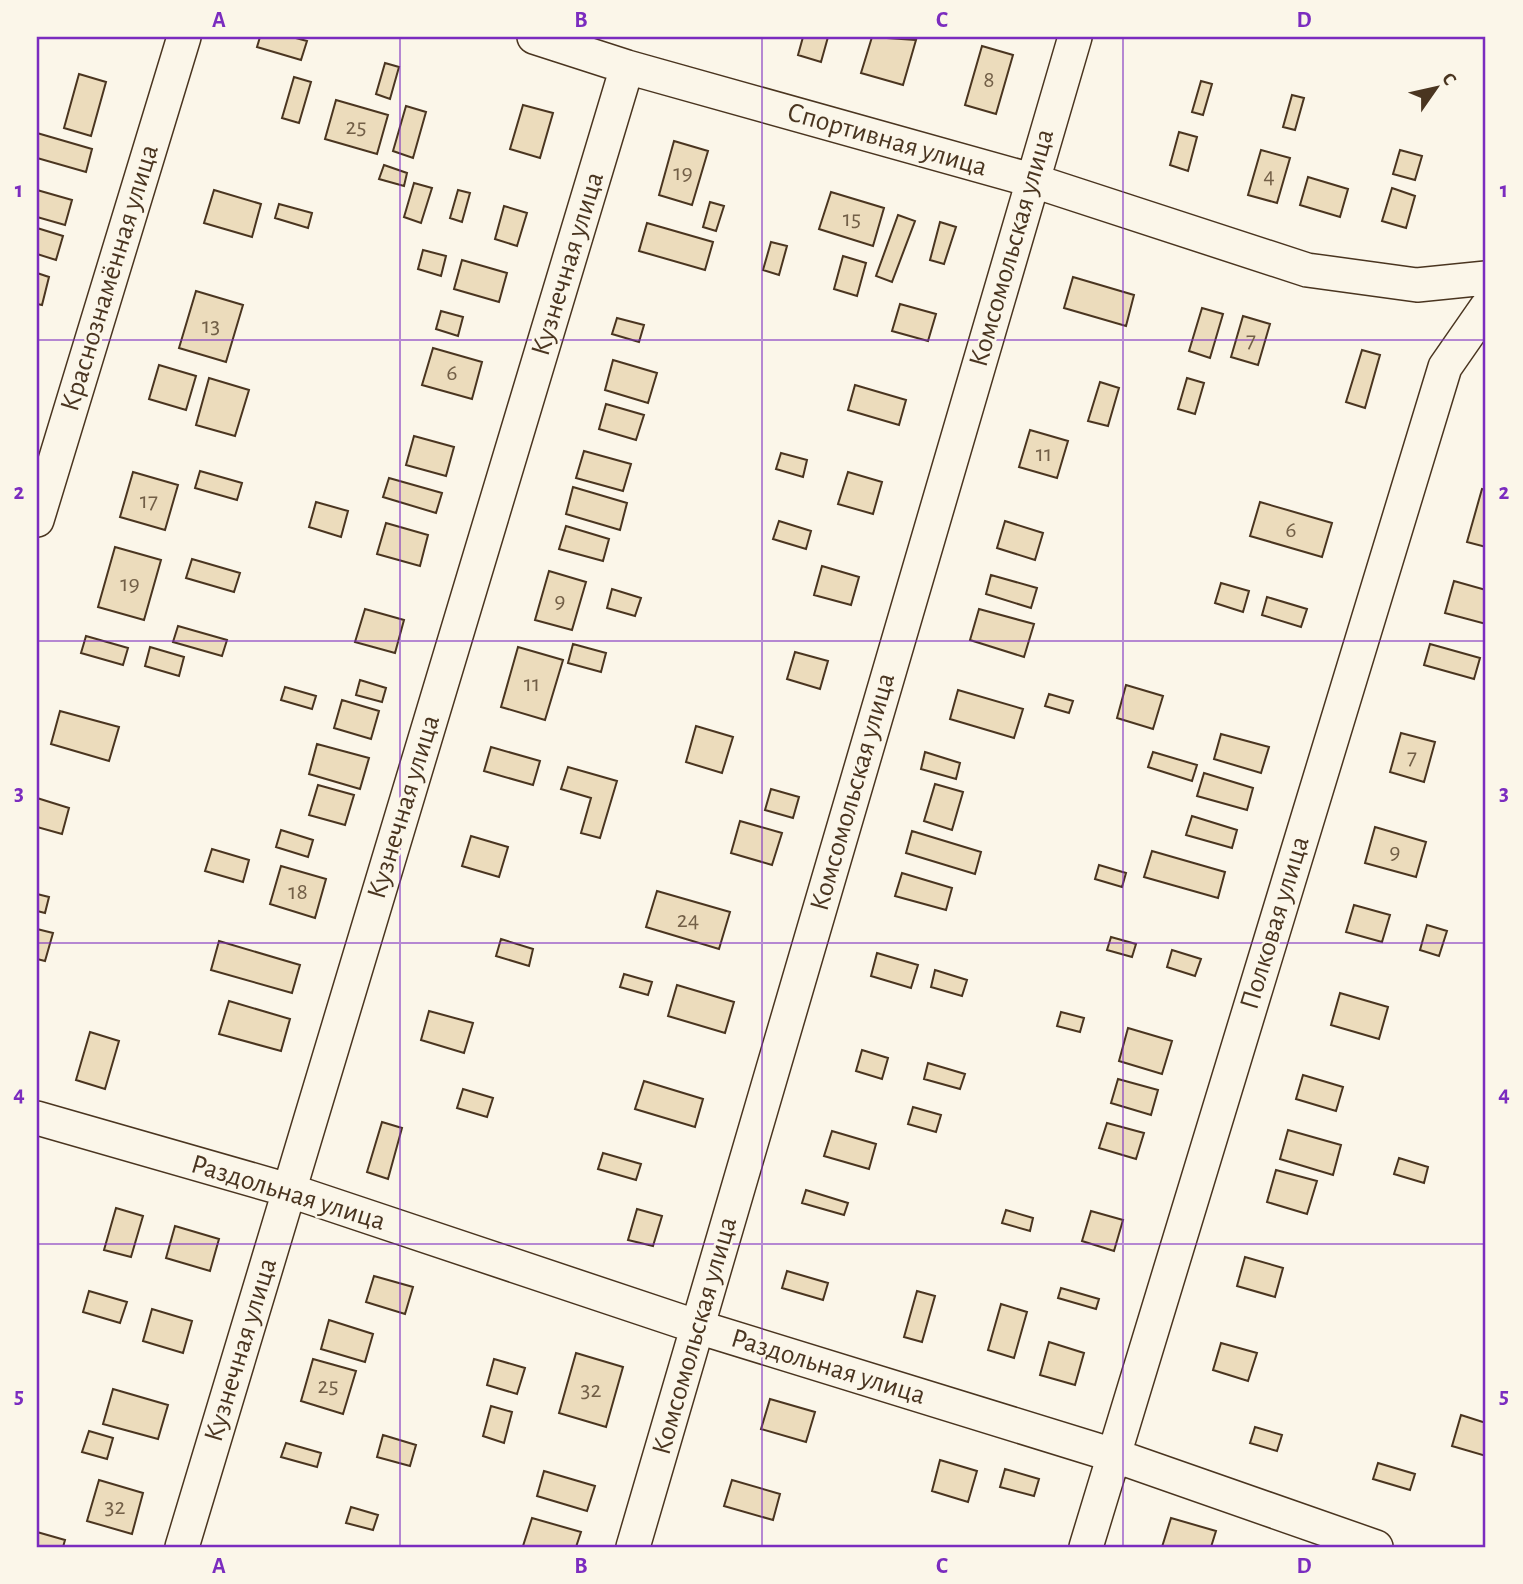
<svg xmlns="http://www.w3.org/2000/svg" width="1523" height="1584" font-family="'Alegreya Sans',sans-serif">
<rect width="100%" height="100%" fill="#fbf6e9"/>
<path fill="#ecdcbc" stroke="#4a3520" stroke-width="2" d="M260,37H292L307,41L301,60L257,47Z
M803,37H828L821,62L798,55Z
M872,37L916,40L903,85L861,73Z
M982,46L1013,55L996,114L965,105Z
M385,63L399,67L390,99L376,94Z
M79,74L106,82L91,136L64,128Z
M294,77L311,82L299,123L282,118Z
M1201,81L1212,84L1203,115L1192,112Z
M1292,95L1304,98L1295,130L1283,127Z
M336,100L388,115L377,154L325,139Z
M523,105L553,113L540,158L510,149Z
M406,106L426,112L413,158L393,151Z
M1179,132L1197,137L1188,171L1170,165Z
M37,133L92,149L86,172L37,158Z
M674,141L708,151L692,205L659,195Z
M1261,150L1290,158L1277,203L1248,195Z
M1400,150L1422,156L1415,180L1393,174Z
M384,165L407,173L404,186L379,179Z
M1308,177L1348,189L1340,217L1300,205Z
M414,183L432,188L421,223L404,217Z
M1392,188L1415,196L1406,228L1382,221Z
M37,190L72,200L65,225L37,217Z
M214,190L261,204L252,237L204,223Z
M458,190L470,193L462,222L450,218Z
M831,192L884,208L873,246L819,229Z
M710,202L724,206L716,231L703,227Z
M279,204L312,213L308,228L275,218Z
M504,206L527,213L517,246L495,239Z
M898,215L915,221L892,282L876,276Z
M940,222L956,227L944,264L930,260Z
M647,223L713,242L705,270L639,251Z
M37,228L63,236L56,260L37,254Z
M771,242L787,246L779,275L763,270Z
M423,250L446,256L441,276L418,269Z
M843,256L866,263L857,296L834,289Z
M462,260L507,273L499,302L454,289Z
M37,273L49,277L42,305L37,304Z
M1073,277L1134,295L1126,326L1064,308Z
M196,291L243,305L226,362L179,348Z
M900,304L936,314L928,341L892,331Z
M1202,308L1223,314L1210,358L1189,351Z
M441,311L463,317L458,336L436,329Z
M1243,316L1270,324L1258,365L1231,357Z
M617,318L644,325L639,342L612,334Z
M433,348L482,362L472,399L422,385Z
M1362,350L1380,355L1365,408L1346,402Z
M613,360L657,373L648,403L605,390Z
M159,365L196,376L186,410L149,399Z
M209,378L249,390L235,436L196,425Z
M1187,378L1204,383L1195,414L1178,409Z
M1100,382L1119,388L1108,426L1088,421Z
M855,385L906,400L899,425L848,410Z
M606,404L644,415L636,440L599,429Z
M1030,430L1068,441L1057,478L1019,467Z
M414,436L454,447L446,476L406,465Z
M584,451L631,464L623,491L576,478Z
M781,453L807,460L803,477L776,469Z
M200,471L242,483L237,500L195,488Z
M133,472L178,485L165,530L120,517Z
M848,472L882,482L873,514L838,504Z
M389,478L442,493L436,513L383,497Z
M573,487L627,503L620,530L566,514Z
M1482,489L1486,490V547L1467,542Z
M316,502L348,511L341,537L309,527Z
M1260,502L1332,523L1322,557L1250,536Z
M779,521L811,531L806,549L773,539Z
M1005,521L1043,533L1035,560L997,548Z
M386,523L428,535L420,566L377,554Z
M566,526L609,539L603,561L559,549Z
M115,547L161,560L144,620L98,607Z
M192,559L240,573L234,592L186,578Z
M822,566L859,577L851,605L814,595Z
M549,571L586,582L572,630L535,620Z
M991,575L1037,588L1031,608L986,594Z
M1454,581L1486,590V624L1445,613Z
M1221,583L1249,591L1243,612L1215,603Z
M612,589L641,598L635,616L607,608Z
M1267,597L1307,609L1301,627L1262,615Z
M365,609L404,620L395,653L355,642Z
M979,609L1034,624L1024,657L970,640Z
M178,626L227,640L222,656L173,642Z
M86,636L128,648L123,665L81,653Z
M573,644L606,653L601,672L568,663Z
M1430,644L1480,658L1474,679L1424,665Z
M150,647L184,657L179,676L145,666Z
M518,647L563,660L545,720L501,707Z
M795,652L828,661L820,689L787,679Z
M360,680L386,688L382,702L356,695Z
M1126,685L1163,696L1153,729L1117,718Z
M285,687L316,696L312,709L281,700Z
M958,690L1023,709L1014,738L950,719Z
M1049,694L1073,701L1069,713L1045,706Z
M342,700L379,711L371,739L334,728Z
M60,711L119,727L109,761L51,744Z
M696,726L733,737L722,773L686,762Z
M1401,733L1435,742L1424,782L1390,772Z
M1221,734L1269,747L1261,773L1214,759Z
M317,744L369,758L360,789L309,774Z
M491,747L540,761L533,785L484,771Z
M925,752L960,763L956,779L921,769Z
M1153,752L1197,765L1192,781L1148,767Z
M568,767L617,781L600,838L581,833L591,798L561,789Z
M1204,773L1253,788L1247,810L1197,796Z
M935,784L963,792L952,830L924,821Z
M318,785L354,795L345,825L309,815Z
M771,789L799,797L793,818L765,810Z
M37,798L69,808L62,834L37,827Z
M1192,816L1237,830L1232,848L1186,835Z
M740,821L782,833L772,865L731,853Z
M1375,827L1426,842L1416,877L1365,863Z
M281,830L313,840L308,857L276,847Z
M912,831L981,852L975,874L906,853Z
M471,836L508,847L499,877L462,866Z
M212,849L249,860L243,882L205,871Z
M1152,851L1225,872L1218,898L1144,877Z
M1099,865L1126,873L1122,887L1095,879Z
M281,866L326,879L315,918L270,904Z
M902,873L952,888L946,910L895,896Z
M657,891L730,912L719,949L646,927Z
M37,894L49,897L45,913L37,911Z
M1354,905L1390,915L1382,942L1346,932Z
M1427,925L1447,931L1439,956L1420,950Z
M37,929L53,933L45,961L37,959Z
M1111,937L1136,944L1132,957L1107,950Z
M501,939L533,949L529,966L496,956Z
M219,941L300,965L292,993L211,970Z
M1172,950L1201,959L1195,976L1167,967Z
M877,953L918,965L911,988L871,976Z
M935,970L967,980L962,996L931,987Z
M624,974L652,982L648,995L620,987Z
M677,985L734,1002L725,1033L668,1016Z
M1340,993L1388,1007L1379,1039L1331,1025Z
M229,1001L290,1019L281,1051L219,1034Z
M429,1011L473,1023L464,1053L421,1040Z
M1061,1012L1084,1018L1080,1032L1057,1026Z
M1128,1028L1172,1041L1162,1074L1119,1061Z
M90,1032L119,1041L105,1089L76,1080Z
M862,1050L888,1058L882,1079L856,1071Z
M928,1063L965,1074L960,1089L924,1079Z
M1303,1075L1343,1087L1336,1111L1296,1099Z
M1118,1079L1158,1090L1151,1115L1111,1103Z
M644,1081L703,1099L695,1127L635,1109Z
M463,1089L493,1098L487,1117L457,1108Z
M913,1107L941,1115L936,1132L908,1124Z
M382,1122L402,1128L388,1179L367,1172Z
M1107,1123L1144,1133L1136,1159L1099,1148Z
M1288,1130L1341,1145L1333,1175L1280,1159Z
M832,1131L876,1144L869,1169L824,1156Z
M603,1153L641,1164L636,1180L598,1169Z
M1399,1158L1428,1167L1424,1183L1394,1174Z
M1276,1170L1317,1181L1307,1214L1267,1202Z
M806,1190L848,1203L844,1215L802,1203Z
M116,1208L143,1216L131,1257L104,1250Z
M637,1209L662,1216L653,1246L628,1240Z
M1006,1210L1033,1218L1030,1231L1002,1223Z
M1091,1211L1123,1220L1114,1251L1082,1241Z
M175,1226L219,1239L210,1271L166,1258Z
M1245,1257L1283,1268L1275,1297L1237,1286Z
M787,1271L828,1283L823,1300L782,1288Z
M374,1276L413,1287L405,1314L366,1302Z
M1061,1288L1099,1299L1096,1309L1058,1298Z
M89,1291L127,1302L120,1323L83,1312Z
M917,1291L935,1296L922,1342L904,1337Z
M1001,1304L1027,1312L1014,1358L988,1350Z
M152,1309L192,1321L183,1353L143,1341Z
M329,1320L373,1334L365,1362L321,1349Z
M1049,1342L1084,1353L1075,1385L1040,1375Z
M1221,1343L1257,1353L1248,1381L1213,1370Z
M576,1353L623,1367L606,1427L559,1413Z
M313,1359L356,1371L343,1414L301,1401Z
M494,1359L525,1368L517,1394L487,1385Z
M113,1389L168,1405L158,1439L103,1424Z
M770,1399L815,1412L806,1442L761,1429Z
M491,1406L512,1412L504,1443L483,1436Z
M1461,1415L1486,1423V1456L1452,1446Z
M1255,1427L1282,1435L1277,1451L1250,1443Z
M89,1431L113,1438L107,1459L82,1452Z
M383,1435L416,1445L410,1466L377,1457Z
M286,1443L321,1453L317,1467L281,1457Z
M940,1460L977,1471L968,1502L932,1491Z
M1378,1463L1415,1474L1410,1490L1373,1479Z
M1005,1469L1039,1479L1034,1496L1000,1487Z
M544,1471L595,1486L587,1511L537,1496Z
M99,1480L143,1493L132,1534L87,1521Z
M732,1480L780,1494L773,1520L724,1506Z
M351,1507L378,1515L373,1530L346,1523Z
M532,1518L581,1532L576,1547L523,1546Z
M1171,1518L1216,1531L1211,1547H1162Z
M37,1532L65,1540L63,1547H37Z"/>
<g fill="none" stroke-linecap="round" stroke-linejoin="round">
<defs>
<path id="minor" d="M534,37L627,67L1031,180L1307,270L1417,285L1486,278
M37,520L184,37
M37,1118L288,1190L698,1327L1113,1455L1376,1547
M182,1547L627,67
M633,1547L1075,37
M1086,1547L1445,367L1486,308"/>
</defs>
<use href="#minor" stroke="#4a3520" stroke-width="36"/>
<use href="#minor" stroke="#fbf6e9" stroke-width="33"/>
</g>
<path fill="none" stroke="#7b2cbf" stroke-width="2" stroke-opacity="0.55" d="M400,37V1547M762,37V1547M1123,37V1547M37,340H1486M37,641H1486M37,943H1486M37,1244H1486"/>
<g text-anchor="middle" dominant-baseline="central" stroke-width="5" stroke-linejoin="round" paint-order="stroke">
<g font-size="24" fill="#725f47">
<text x="989" y="80">8</text>
<text x="356" y="127">25</text>
<text x="683" y="173">19</text>
<text x="1269" y="176">4</text>
<text x="852" y="219">15</text>
<text x="211" y="326">13</text>
<text x="1251" y="340">7</text>
<text x="452" y="373">6</text>
<text x="1044" y="454">11</text>
<text x="149" y="501">17</text>
<text x="1291" y="530">6</text>
<text x="130" y="584">19</text>
<text x="560" y="601">9</text>
<text x="532" y="684">11</text>
<text x="1412" y="757">7</text>
<text x="1395" y="852">9</text>
<text x="298" y="892">18</text>
<text x="688" y="920">24</text>
<text x="328" y="1386">25</text>
<text x="591" y="1390">32</text>
<text x="115" y="1507">32</text>
</g>
<g font-size="28" fill="#4a3520" stroke="#fbf6e9">
<text transform="translate(887 140) rotate(16)">Спортивная улица</text>
<text transform="translate(1012 248) rotate(-74)">Комсомольская улица</text>
<text transform="translate(568 264) rotate(-73)">Кузнечная улица</text>
<text transform="translate(110 278) rotate(-73)">Краснознамённая улица</text>
<text transform="translate(853 792) rotate(-74)">Комсомольская улица</text>
<text transform="translate(404 807) rotate(-73)">Кузнечная улица</text>
<text transform="translate(1275 923) rotate(-73)">Полковая улица</text>
<text transform="translate(288 1193) rotate(17)">Раздольная улица</text>
<text transform="translate(695 1336) rotate(-74)">Комсомольская улица</text>
<text transform="translate(241 1350) rotate(-73)">Кузнечная улица</text>
<text transform="translate(828 1367) rotate(17)">Раздольная улица</text>
</g>
</g>
<rect width="1523" height="1584" fill="none" stroke="#fbf6e9" stroke-width="77"/>
<g transform="translate(1436 88) rotate(56)" stroke="#fbf6e9" stroke-width="5" paint-order="stroke">
<path d="M0-5L12 26L0 18L-12 26Z" fill="#4a3520"/>
<text y="-10" font-size="19" font-weight="bold" text-anchor="middle" fill="#4a3520">С</text>
</g>
<rect x="38" y="38" width="1446" height="1508" fill="none" stroke="#7b2cbf" stroke-width="2.5"/>
<g font-size="23" text-anchor="middle" font-weight="bold" fill="#7b2cbf">
<text x="219" y="27">A</text>
<text x="581" y="27">B</text>
<text x="942" y="27">C</text>
<text x="1304" y="27">D</text>
<text x="19" y="197">1</text>
<text x="1504" y="197">1</text>
<text x="19" y="499">2</text>
<text x="1504" y="499">2</text>
<text x="19" y="800">3</text>
<text x="1504" y="800">3</text>
<text x="19" y="1101">4</text>
<text x="1504" y="1101">4</text>
<text x="19" y="1403">5</text>
<text x="1504" y="1403">5</text>
<text x="219" y="1573">A</text>
<text x="581" y="1573">B</text>
<text x="942" y="1573">C</text>
<text x="1304" y="1573">D</text>
</g>
</svg>
